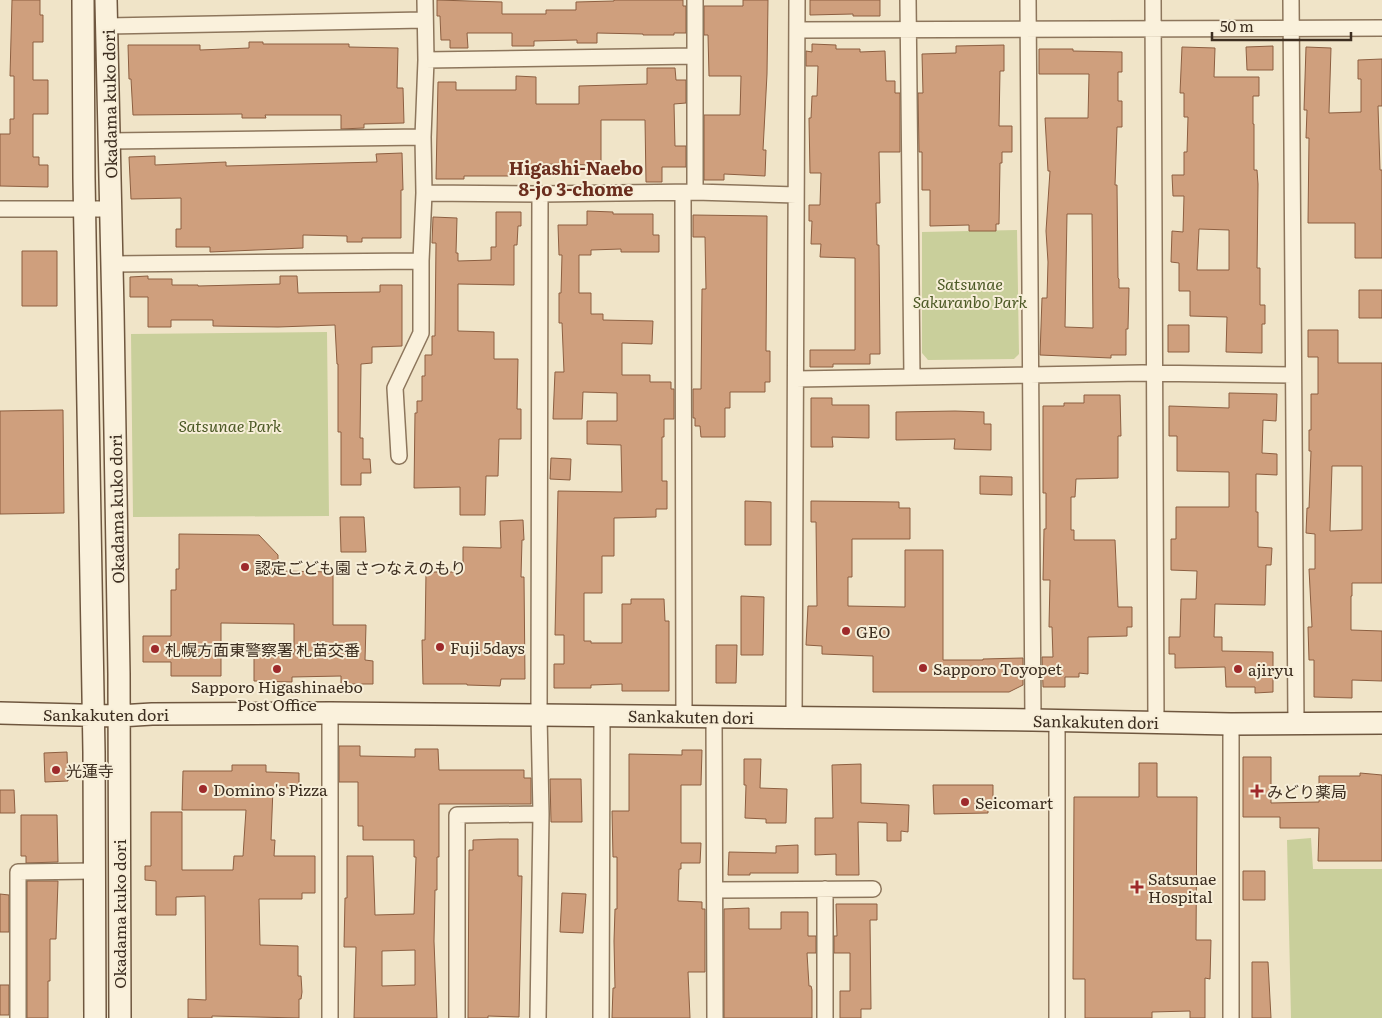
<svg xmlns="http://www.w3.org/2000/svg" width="1382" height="1018" font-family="Literata,'Noto Sans JP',serif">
<rect width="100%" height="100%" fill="#f0e4c8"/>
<path fill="#c9cf9b" d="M1017,230L1019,354L1014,359L928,360L922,353V232Z
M327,332L329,516L133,517L131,334Z
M1311,838L1313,869H1382V1018H1291L1287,840Z"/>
<path fill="#cf9f7d" stroke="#8d5f41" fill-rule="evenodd" d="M12,0H40V15H43V42H33V80H48V114H33V157H39V165H48V187L0,186V134H10V119H14V76H10Z
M437,0L502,2V14H546V10H576V2L614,1V0H683V6H686V33H674V35H643V34L597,33V43H577V40L534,41V46H512V33H467L468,48H450V40H441L440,16H437Z
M743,0H768L767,74L763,150H766L765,176L724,174V180H704V115H740L741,76H709L708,35H704V6H743Z
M810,0H880V16H853V14L810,15Z
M249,42H263V44H349V47L398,48L397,88H403L404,123L364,124V128L341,129V115H265L266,118H242V114L133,115L131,79H129L128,45H200V50L249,48Z
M812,44L836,45V49H860V52L885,51L886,81H895V93H900V152H879L880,203H876L877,245H879L880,354H870V364H833V367H810V350H855V258L820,257L821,244H811L812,221H809V205H820L821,173H810L809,118H811L812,96H817L818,66H806V51L812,52Z
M1004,45V71H1000L999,126H1012V152H1002V163H1000L999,224H996V231H969V225L930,226V190H922V152H919L918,93H923L922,54L956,53V46Z
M1273,46V70H1247L1246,47Z
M1182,47L1215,48L1214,77H1259V96H1253V124H1254V170H1257L1258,184L1257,268H1260V305H1265V324H1262V353L1226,352L1227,317L1190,316V291H1179V263L1171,262L1172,231L1183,232L1184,196H1173L1172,175H1184V152H1187L1188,117H1184V93H1180ZM1199,229L1229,230V270H1197Z
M1306,47L1331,48L1329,113L1361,112V79H1358V60L1382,59V106H1378L1380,170H1382V258H1355V223H1308L1309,138H1306L1307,110H1304Z
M1039,49H1073V51L1122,52V72H1118V101H1122V127H1117L1115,185H1117L1118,278L1119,279V288H1129L1128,329H1126V355H1111V358L1040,355L1042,298H1047L1048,262L1046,231L1050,171H1048L1045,118H1088L1089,74H1039ZM1067,214H1092L1093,328L1065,327Z
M647,68H675L676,80H686V103L674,104L675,146H686V167H662V182H646L645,120H601V165L541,164V172L527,171V176H464V179H436L438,82H456V90H516V76L536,77V104H579V86L647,84Z
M402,153L403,190H401V238H362V242H347V236L303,235V248L210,252V247H176V229H181V198L131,199L129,157L155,156V165L226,162V166L377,162L376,154Z
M587,211L613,212V214H653V235H659V252H621V249L591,250V255H579V293H591V314H603V320L653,321L652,344L622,343V375H650V382H671V389H674V419H664V437H662V481H667V509H656V517L614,518V556H602V593H584V641H591V643H622V604H631V599H664L665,621H669V691H622V684L591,685V688H554V664H564V635H555L558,491L622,492L621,445L587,444V421H617V393L583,392L582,419H553L555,372H564L562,323H559V293H561L562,255H559L558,225H587Z
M496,212H521V226H518L517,245H514V285L458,284V331L494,332V359H518L517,409H521V439H499L498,476H486L485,515H460V487L414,488L415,413H417V401H422V376H425V355H432V336H435L436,243H432L433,217L457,218L456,253H458V261L491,260V247H496Z
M693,215L767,216L766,351H770V382H765V392H730V408H725V437H701L700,426H695V418H693V389H701L702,289H706L705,237H693Z
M22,251H57V306H22Z
M148,276V279H172V285H198V286L280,284V276H297L298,293L380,292V285H402V346L372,347V363L361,364L360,438H363V459H370L371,473H361V485H341V432H338V364H337L335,325L278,327L213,326V320H171V327H148V297H130V277Z
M1359,290H1382V318H1359Z
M1168,325H1189V352H1168Z
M1308,330H1338V363H1382V583H1352V596H1351V630L1382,631V681L1352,680V698L1314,697V660H1309L1308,627H1312L1309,569H1315V534L1306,533L1307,508H1309L1311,451H1309V430H1311V394H1318V357H1308ZM1332,466H1362V530L1330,531Z
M1229,393L1277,394L1276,421L1263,420L1262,453L1277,454V475L1256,474V512H1258V547L1272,548L1271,565H1266L1265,605L1215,604L1214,637H1222V651L1273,652V692L1255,693V687H1226L1225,667L1175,668V654H1169V637H1180L1181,599H1196L1197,571L1171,570V539H1176V507H1229V472L1177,471V436H1169V406L1229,408Z
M1084,395H1120L1121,436H1118V478L1076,479L1075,497H1071V530H1074V540H1115L1118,607H1132V627H1127V636L1088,637V674L1079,673V677H1065V687H1043L1042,657H1053L1052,627H1049L1050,580H1043L1044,529H1046V493H1043V406H1064V403H1084Z
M811,398H832V405H869V438L832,437L833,447H811Z
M63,410L64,513L0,514V411Z
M955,411L984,412V424H991V450L954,449L955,439L896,440V412Z
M551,458L571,459L570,480L550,479Z
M980,476L1012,477V495L980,494Z
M745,501L771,502V545H745Z
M811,501L899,502V508H910V539H852V577H848V606L905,607V550H943V660H983V659L1023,658V685L1009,692H873V656L822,654V646L806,645L808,606H817L816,522H811Z
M340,517H364L366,552H341Z
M523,520L524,540H522L521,577H524L525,679H501L500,686L467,685V684H423L422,640H425L426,572H463V547L501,548L500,521Z
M179,534L259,535L278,555V571L333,572V625H366L365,660L373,661V684H341V676L292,677V682L254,681V654H294V624L221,623V676H171V662H143V636H171V590H176V569H179Z
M741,596L764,597L763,655H741Z
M716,645H737L736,683H716Z
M339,746H360V756L415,757V749H438L439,770H524V778H531V804H439V857H437V890H435L434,941L437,1018H354L356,947H344L345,898H347V856H373L375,915L414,914L416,857H414V840H363V826H358V782H339ZM415,950V985L382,986V951Z
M682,750H702L701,785H681V843H701L700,863H681V869H679L678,901L702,902V909H705V972H688L690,1018H612L613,988H615L614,941L615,909H617V857H613L612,811H629V754L682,755Z
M67,752L68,781L45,782L44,753Z
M1243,757H1271V803L1319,802V776H1360V773L1382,775V861H1318L1319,828H1280V817H1243Z
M744,759H761L760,788L787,789L786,823H766V819L745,818L746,785H744Z
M1139,763H1157V797H1197L1196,940H1211L1210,979L1205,978V1018H1190V1011L1152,1012V1018H1085V979H1073L1074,797H1139Z
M861,764V803L909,805L908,832L901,831V841H887V823L858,822L859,875H836V854L815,855V818H833L832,765Z
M232,765H266V772L299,773V788H273L271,840H275L274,856H315V893H302V899H259L260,945L298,946V976H301L302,992L301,999H299V1018L212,1016V1018H188V999L206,1000L205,896L176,897V915H156V881L145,880V866H151V812H182V870H233L234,856H243L246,810H182L183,771H232Z
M550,779H581L582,822H551Z
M933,785H993V809H988V813L934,814Z
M0,790H14L15,813H0Z
M21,815H57L58,862L26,863V856H21Z
M499,839H518V876H522L519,1017L488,1016V1018H468L469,850H473V840Z
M798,845V873H750V875H728L729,852L776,853V846Z
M1243,871H1265V900H1243Z
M27,881H58L56,939H50V981H48V1018H27Z
M562,893L586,894L583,933L560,932Z
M0,894L9,895V932H0Z
M836,904H877V920H870L871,1009H861V1018H840V991H850V953H834V936H837Z
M749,908V929H781V912H808V936H816V953H807L809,986H811L812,990V1018H724V909Z
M1252,962H1268L1271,1018H1252Z
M0,985H9V1015H0Z"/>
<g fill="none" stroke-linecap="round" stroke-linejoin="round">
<defs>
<path id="street" d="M695,0V192
M908,0L912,377
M1028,0L1033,720
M1153,0L1156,722
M1291,0L1296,723
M107,26L424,20
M797,30L1382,28
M426,60L695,56
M109,141L423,137
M424,193L540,194L695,192L796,195
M683,194L684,717
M0,209H111
M112,264L421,261
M796,379L1142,373L1293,375
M399,456L395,388L421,333V261L424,193L423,137L426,60L425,0
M330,713V1018
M714,716L715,1018
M794,718L797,0
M1057,720V1018
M715,890L873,889
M18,1018V872L94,871
M457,1018V815L541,814
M538,1018L541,814L539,715L540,194
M601,1018L602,715
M825,1018V889
M1231,1018V724"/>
<path id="secondary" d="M83,0L84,178L94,752L95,1018
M106,0L113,312L119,674L120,1018
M0,713L119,716L152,714L330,713L539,715L1033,720L1231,724L1382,723"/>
</defs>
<use href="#street" stroke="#8d765c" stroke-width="18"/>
<use href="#secondary" stroke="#6f573f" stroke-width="24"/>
<use href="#street" stroke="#faf1dc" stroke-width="15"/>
<use href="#secondary" stroke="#faf1dc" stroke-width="21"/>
</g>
<g fill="#9e2a2b" stroke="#f7eed8" stroke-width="2">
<circle cx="245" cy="567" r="5"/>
<circle cx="846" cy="631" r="5"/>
<circle cx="440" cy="647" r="5"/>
<circle cx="155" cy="649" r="5"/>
<circle cx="923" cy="668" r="5"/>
<circle cx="277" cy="669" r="5"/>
<circle cx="1238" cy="669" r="5"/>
<circle cx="56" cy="770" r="5"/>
<circle cx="203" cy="789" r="5"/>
<path d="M1254.5 783.5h5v5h5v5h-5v5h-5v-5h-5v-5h5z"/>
<circle cx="965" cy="802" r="5"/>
<path d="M1134.5 879.5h5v5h5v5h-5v5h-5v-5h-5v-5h5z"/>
</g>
<g text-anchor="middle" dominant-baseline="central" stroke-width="4" stroke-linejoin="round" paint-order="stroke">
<g font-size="16" fill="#3d2e20" stroke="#f7eed8">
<text transform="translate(109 104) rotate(-91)">Okadama kuko dori</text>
<text transform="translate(116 509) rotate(-91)">Okadama kuko dori</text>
<text x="106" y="714">Sankakuten dori</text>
<text transform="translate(691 716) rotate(1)">Sankakuten dori</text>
<text transform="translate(1096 721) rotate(1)">Sankakuten dori</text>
<text transform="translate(119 914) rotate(-90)">Okadama kuko dori</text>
</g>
<g font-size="16" font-style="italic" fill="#4d5a26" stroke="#f7eed8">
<text x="970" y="283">Satsunae<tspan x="970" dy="18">Sakuranbo Park</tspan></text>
<text x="230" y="425">Satsunae Park</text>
</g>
<g font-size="16" fill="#3d2e20" stroke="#f7eed8" text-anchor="start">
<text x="255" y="567">認定ごども園 さつなえのもり</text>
<text x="856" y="631">GEO</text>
<text x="450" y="647">Fuji 5days</text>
<text x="165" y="649">札幌方面東警察署 札苗交番</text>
<text x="933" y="668">Sapporo Toyopet</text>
<text x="1248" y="669">ajiryu</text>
<text x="277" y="686" text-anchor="middle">Sapporo Higashinaebo<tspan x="277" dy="18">Post Office</tspan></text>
<text x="66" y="770">光蓮寺</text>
<text x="213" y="789">Domino's Pizza</text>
<text x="1267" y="791">みどり薬局</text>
<text x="975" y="802">Seicomart</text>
<text x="1148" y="878">Satsunae<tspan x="1148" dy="18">Hospital</tspan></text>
</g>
<g font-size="18" font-weight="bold" fill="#6b2e1e" stroke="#f7eed8">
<text x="576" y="167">Higashi-Naebo<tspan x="576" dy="21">8-jo 3-chome</tspan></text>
</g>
</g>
<path d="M1212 32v8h139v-8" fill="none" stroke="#3d2e20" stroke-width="2.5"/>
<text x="1220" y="32" font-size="15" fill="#3d2e20" stroke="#f7eed8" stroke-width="4" paint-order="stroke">50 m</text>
</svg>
